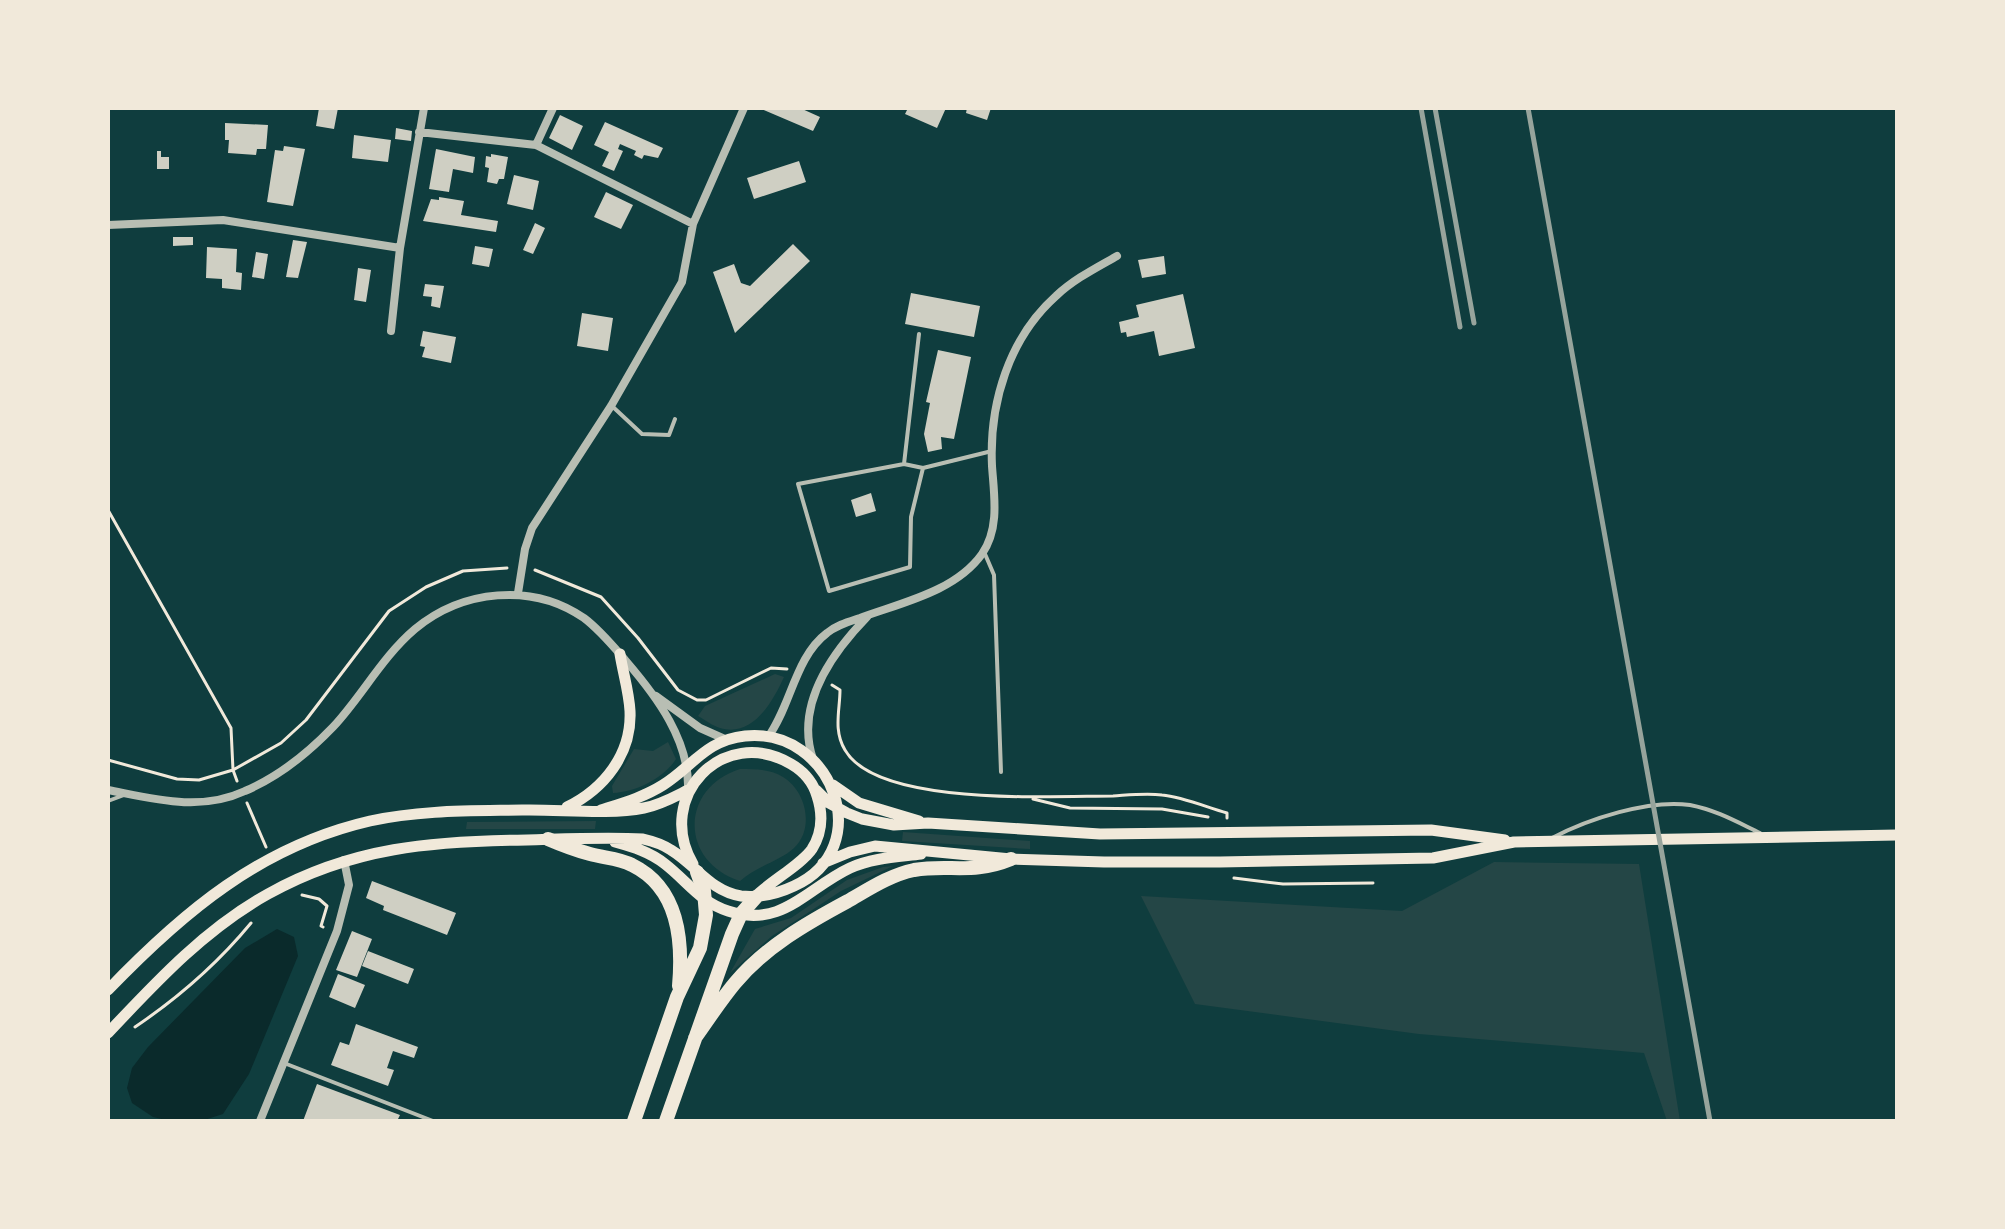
<svg xmlns="http://www.w3.org/2000/svg" width="2005" height="1229" font-family="Poppins,sans-serif">
<rect width="100%" height="100%" fill="#0f3d3e"/>
<path fill="#244646" d="M775,674L784,677C773,701 753,738 720,728C713,726 705,720 698,716L705,706Z
M668,742L676,759C664,778 636,792 613,793L612,786L634,749L653,751Z
M740,769C755,769 770,769 783,777C806,791 815,828 794,848C780,861 757,866 740,881C679,861 680,788 740,769Z
M596,821L595,829H466L467,822Z
M903,832L1030,841V849L902,841Z
M1494,862L1639,864L1680,1121H1667L1644,1053L1419,1034L1195,1004L1141,896L1402,911Z
M893,866L841,891L803,916L772,936L730,973L755,929L791,918L847,880L883,867Z"/>
<path fill="#0a2a2b" d="M277,929L294,937L298,956L249,1074L223,1114L201,1121H170L153,1117L132,1103L127,1088L132,1068L148,1047L245,948Z"/>
<path fill="#cfcfc3" d="M319,108H338L334,129L316,126Z
M759,108H800L820,117L813,131Z
M908,108H946L937,128L905,114Z
M967,108H991L987,120L966,113Z
M560,115L583,126L572,150L549,138Z
M605,122L663,148L658,158L644,155L642,159L634,155L636,151L620,144L618,149L623,151L614,171L602,166L609,152L594,145Z
M225,123L268,125L266,149H257L256,155L228,153L229,140H225Z
M396,128L412,131L411,141L395,139Z
M354,135L391,140L388,162L352,158Z
M284,146L305,149L293,206L267,202L275,150L283,151Z
M436,149L475,157L473,173L453,169L449,192L429,189Z
M157,151H161V157H169V169H157Z
M491,154L508,157L504,179H499L497,184L487,182L489,168L485,167L486,156L491,157Z
M799,161L806,182L754,199L747,178Z
M514,175L539,181L533,210L507,204Z
M606,192L633,205L621,229L594,217Z
M439,197L464,201L461,215L498,221L496,232L423,221L431,199L439,200Z
M535,223L545,228L533,254L523,250Z
M173,237H193V245L173,246Z
M293,240L307,242L298,278L286,277Z
M793,244L810,261L735,333L713,272L734,264L741,283L750,286Z
M475,246L493,249L489,267L472,264Z
M207,247L237,249L236,272L242,273L241,290L222,288V279L206,278Z
M256,252L268,254L264,279L252,277Z
M1164,256L1166,274L1142,278L1138,260Z
M358,268L371,270L366,302L354,300Z
M425,284L444,286L440,308L431,306L432,297L423,296Z
M911,293L980,306L974,337L905,324Z
M1183,294L1195,348L1159,356L1154,331L1127,337L1126,332L1121,333L1119,322L1139,317L1136,305Z
M582,313L613,318L608,351L577,346Z
M423,331L456,337L451,363L422,357L425,347L420,346Z
M938,350L971,357L954,439L941,437L942,449L928,452L924,434L930,403L926,402Z
M871,493L876,511L856,517L851,500Z
M372,881L456,913L447,935L383,910L384,906L366,898Z
M352,931L372,939L357,977L336,970Z
M368,951L414,969L408,984L362,966Z
M338,974L365,985L355,1008L329,997Z
M356,1024L418,1047L414,1058L393,1051L387,1068L394,1070L388,1086L331,1065L340,1042L349,1045Z
M317,1084L400,1115L397,1121H303Z"/>
<g fill="none" stroke-linecap="round" stroke-linejoin="round">
<path stroke="#f1e9da" stroke-width="3" d="M108,510L231,728L233,770L237,781
M535,570L601,597L638,638L678,690L697,700H706L771,668L787,669
M832,685L840,690C840,710 833,730 845,750C878,807 1053,796 1113,796C1129,795 1146,793 1162,795C1183,797 1206,807 1227,813V818
M108,760L177,779L199,780L233,770L281,743L306,720L389,611L426,587L463,571L507,568
M1033,799L1070,808L1162,809L1208,817
M247,803L266,847
M1234,878L1283,884L1373,883
M302,895L319,899L327,906L321,926L323,927
M135,1027C178,998 218,963 251,923"/>
<path stroke="#b8beb3" stroke-width="4" d="M919,334L904,464L923,468
M613,407L642,434L669,435L675,419
M904,464L798,484L829,591L910,567L911,517L923,468L992,451
M985,554L994,575L1001,772
M108,801L124,795
M1552,838C1588,819 1649,799 1690,805C1716,810 1737,822 1760,833
M284,1063L433,1121"/>
<path stroke="#b8beb3" stroke-width="8" d="M419,132L536,145L693,224
M536,145L553,108
M108,225L223,220L400,248
M391,331L400,248L424,108
M518,593L525,549L532,528L611,406L682,282L693,224L744,108
M656,696L700,728L727,740
M768,737C791,706 795,657 827,633C837,625 848,622 860,618C900,603 955,592 982,554C1000,528 994,495 992,466C989,403 1009,338 1056,296C1074,279 1096,268 1117,256
M813,759C795,706 831,654 867,617
M108,790C154,799 200,812 245,791C278,777 308,753 333,727C362,696 382,657 415,629C462,590 532,582 584,618C600,630 613,646 626,661C657,697 690,741 688,790
M260,1121L337,931L349,885L344,860"/>
<path stroke="#f1e9da" stroke-width="11" d="M833,785L859,803L919,821
M816,790L829,803L847,813L862,819L894,825L928,823L1100,834L1431,830L1505,840
M567,807C604,789 632,754 630,711C629,692 623,673 620,654
M615,842C633,847 650,852 665,864C687,881 700,902 728,911C782,929 807,888 850,868C872,858 897,857 921,854
M823,863L850,852L875,846L1011,859L1104,862H1220L1433,858L1514,842L1897,835
M693,864C654,797 723,724 791,764C803,771 813,782 817,796C823,814 822,833 812,849C802,864 771,881 756,896
M108,990C183,912 261,846 370,821C420,810 471,811 522,810C559,809 608,815 644,808C660,805 674,797 688,790
M108,1033C156,982 205,929 268,894C352,847 433,841 527,840C565,839 604,837 643,839C652,841 662,844 671,850C696,865 710,891 741,896C760,898 777,894 794,886C878,848 832,727 745,736C706,740 693,766 663,785C644,797 623,803 601,810"/>
<path stroke="#f1e9da" stroke-width="14" d="M548,839C562,845 575,850 590,854C604,858 619,858 632,865C679,888 683,941 679,986
M695,1038C708,1020 720,1001 735,983C765,947 807,923 848,901C869,889 890,875 914,870C950,864 972,875 1011,859
M634,1121L677,997L700,948L706,915L704,891L697,872
M666,1121L732,934L741,914L756,897"/>
<path stroke="#97a49c" stroke-width="5" d="M1421,108L1460,327
M1435,108L1474,323
M1528,108L1710,1121"/>
</g>
<rect width="2005" height="1229" fill="none" stroke="#f1e9da" stroke-width="220"/>
</svg>
